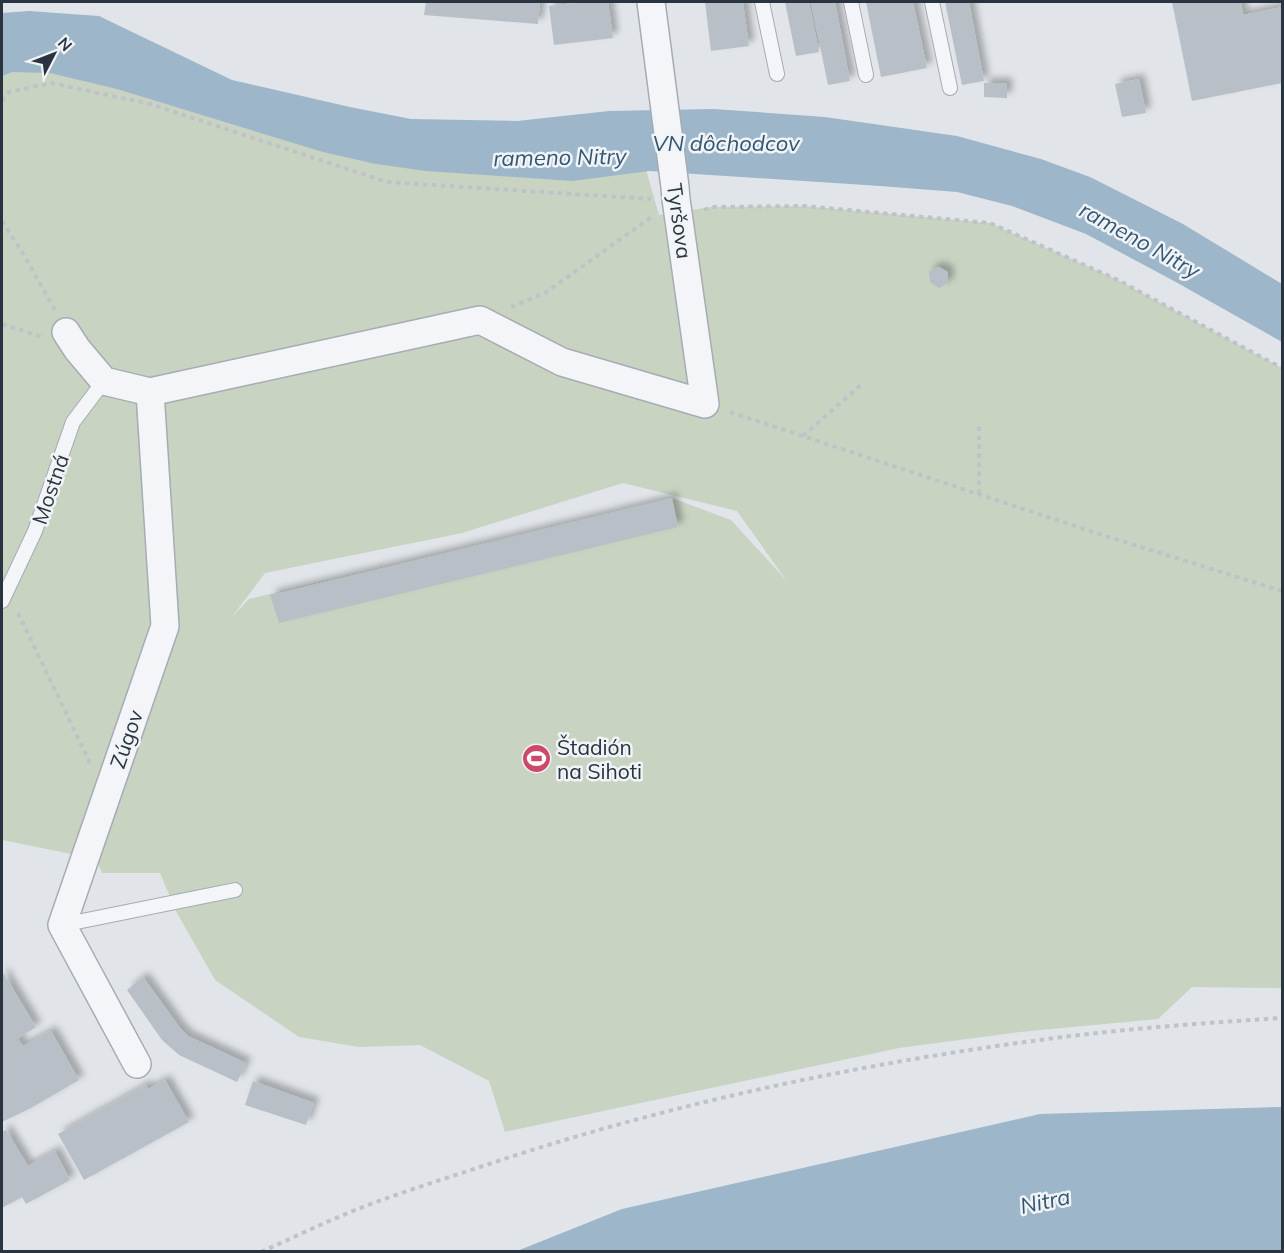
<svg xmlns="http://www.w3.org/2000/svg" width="1284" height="1253" font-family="Mulish,sans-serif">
<defs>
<filter id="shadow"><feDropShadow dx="5.5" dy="-5.5" stdDeviation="3" flood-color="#0004"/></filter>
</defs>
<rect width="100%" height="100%" fill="#e1e5e9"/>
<path fill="#c8d3c2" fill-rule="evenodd" d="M2,59L386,136L636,135L659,215L711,207L804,206L990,223L1116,279L1282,368V988L1192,987L1158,1019L1020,1032L899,1048L505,1132L489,1081L420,1045L359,1047L299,1037L215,980L177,913L160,873H102L96,859L2,840ZM623,483L737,511L786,580L731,520L672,498L249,599L232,617L265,573L462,533Z"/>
<path fill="#9db6c9" d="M29,11L99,16L232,80L350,107L411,119L517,121L609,111L714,109L825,117L957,136L1041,159L1090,177L1183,224L1282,284V342L1174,281L1086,234L1012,206L957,192L880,186L649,171L572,181L426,171L376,164L323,152L117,89L50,73L12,72L2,76V13Z
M1282,1107V1251H517L622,1209L1040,1114Z"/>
<path fill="#b8bfc6" filter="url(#shadow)" d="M426,2H540L538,24L424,15Z
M583,2H608L613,38L554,45L549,6Z
M705,2H743L749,46L711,51Z
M785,2H809L819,52L796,56Z
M811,2H835L850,81L828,85Z
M866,2H913L927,68L881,77Z
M945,2H969L984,81L962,85Z
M1172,2H1241L1243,15L1282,7V83L1192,101Z
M1139,79L1146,113L1122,117L1115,84Z
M984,83H1007V98L984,97Z
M939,267L948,272V283L939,288L930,282L929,271Z
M672,498L678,527L279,623L270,595Z
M2,971L36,1027L18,1038L20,1042L23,1046L51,1031L79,1080L29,1109L2,1122Z
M143,977L180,1028L188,1036L246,1063L237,1082L179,1055L162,1040L127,990Z
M165,1080L189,1122L84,1180L58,1134L146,1085L148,1089Z
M253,1081L314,1103L306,1125L245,1105Z
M6,1130L28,1166L55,1151L70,1180L26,1204L22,1197L2,1208V1132Z"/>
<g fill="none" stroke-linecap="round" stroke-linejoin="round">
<defs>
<path id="service" d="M762,2L777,74
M851,2L866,75
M932,2L950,88
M2,601L35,531L73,422L104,381
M62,925L235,890"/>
<path id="minor" d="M66,332L77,349L104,381L150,392L480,320L562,362L705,404L676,199L675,187L651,2
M137,1064L62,925L165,626L150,392"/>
</defs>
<use href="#service" stroke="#a6acb3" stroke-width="16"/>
<use href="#minor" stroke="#a6acb3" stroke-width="30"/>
<path stroke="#bfc3c8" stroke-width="4" stroke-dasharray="4.5 4.5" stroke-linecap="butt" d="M2,101L9,92L51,83L150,104L387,182L651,199
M704,210L711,207L804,206L990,223L1116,279L1282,368
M2,221L21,250L55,310
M511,307L545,293L653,216
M2,324L42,337
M730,412L1099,534L1282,591
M803,436L864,382
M979,494V425
M18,613L90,763
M261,1252C290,1239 319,1225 348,1213C392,1195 438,1181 483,1166C664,1105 851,1065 1040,1040C1120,1029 1202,1023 1282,1018"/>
<use href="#service" stroke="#f4f5f8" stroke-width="14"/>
<use href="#minor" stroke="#f4f5f8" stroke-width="27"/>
</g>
<defs>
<symbol id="stadium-disc" viewBox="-11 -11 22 22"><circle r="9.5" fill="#cc4969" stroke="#f1f4f7"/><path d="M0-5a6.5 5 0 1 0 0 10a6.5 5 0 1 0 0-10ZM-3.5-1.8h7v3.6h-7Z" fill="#fff"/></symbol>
</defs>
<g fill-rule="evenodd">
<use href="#stadium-disc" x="520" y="742" width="33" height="33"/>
</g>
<g text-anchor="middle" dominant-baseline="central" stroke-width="5" stroke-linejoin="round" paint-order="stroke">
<g font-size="21" fill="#2a3441" stroke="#f1f4f7">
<text transform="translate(680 221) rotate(82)">Tyršova</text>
<text transform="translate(50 489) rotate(-71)">Mostná</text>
<text transform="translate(126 739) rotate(-71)">Zúgov</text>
</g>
<g font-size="21" fill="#2a3441" stroke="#f1f4f7" text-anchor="start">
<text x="557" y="747">Štadión<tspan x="557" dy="24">na Sihoti</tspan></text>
</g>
<g font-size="22" font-style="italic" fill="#345774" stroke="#f1f4f7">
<text x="726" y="143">VN dôchodcov</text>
<text transform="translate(560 157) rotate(-1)">rameno Nitry</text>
<text transform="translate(1140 240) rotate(29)">rameno Nitry</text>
<text transform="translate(1045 1201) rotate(-12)">Nitra</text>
</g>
</g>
<rect width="1284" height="1253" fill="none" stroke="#2a3441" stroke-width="6"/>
<g transform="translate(54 54) rotate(48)" stroke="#f1f4f7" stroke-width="4.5" paint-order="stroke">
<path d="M0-4.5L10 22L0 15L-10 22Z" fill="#2a3441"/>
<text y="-9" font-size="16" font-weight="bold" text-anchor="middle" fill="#2a3441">N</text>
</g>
</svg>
